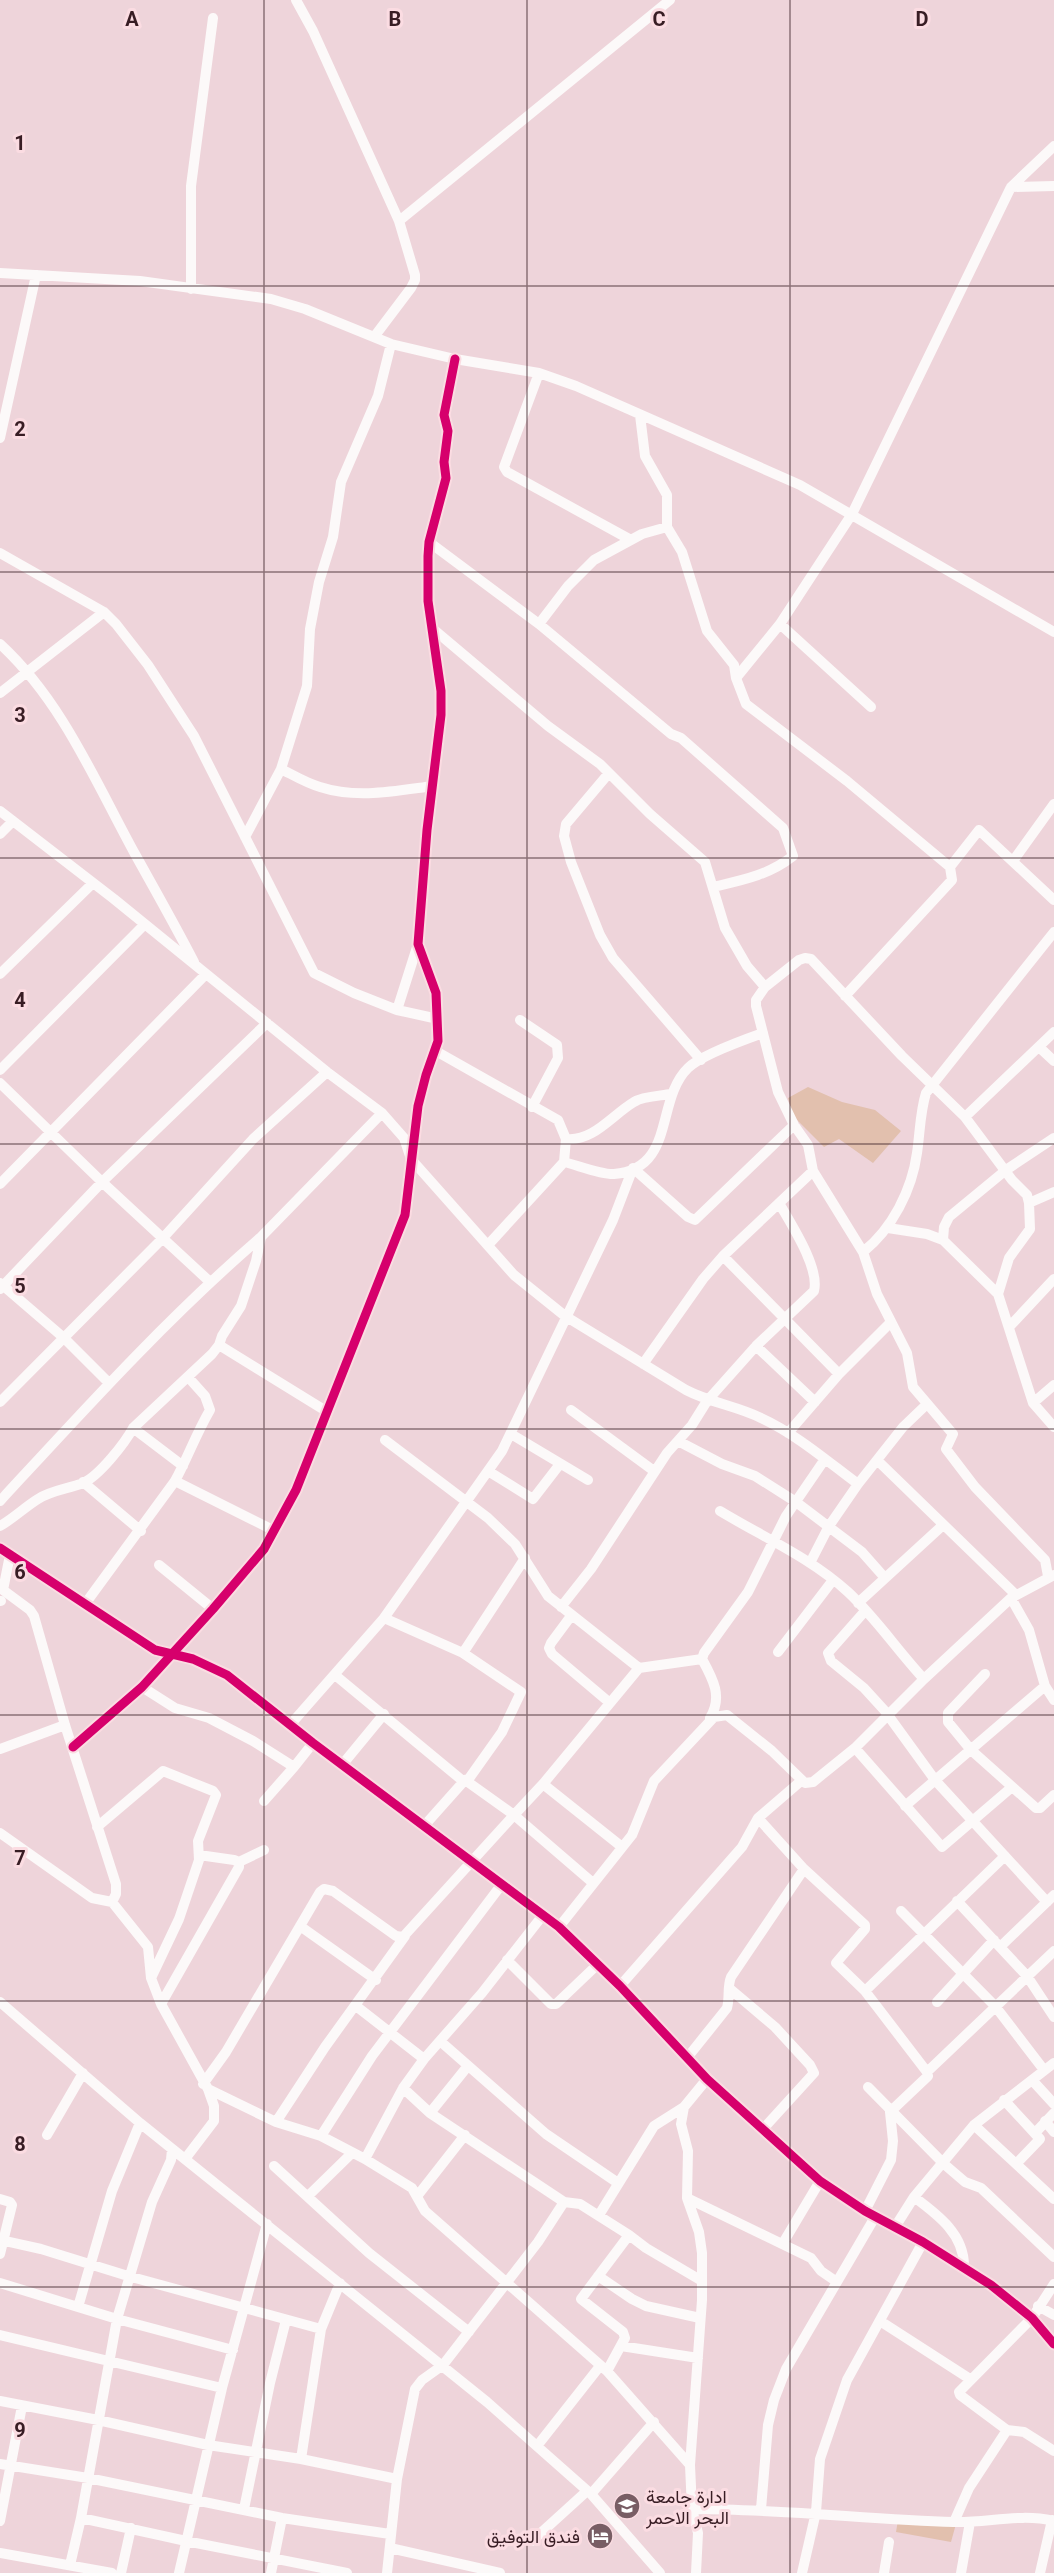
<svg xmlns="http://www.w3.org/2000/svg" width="1054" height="2573" font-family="Roboto,Vazirmatn,sans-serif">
<rect width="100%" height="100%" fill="#eed4da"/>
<path fill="#e2c0ae" d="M808,1087L842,1102L875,1110L901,1131L873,1163L839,1139L824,1147L793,1116L788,1098Z
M898,2520L956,2524L951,2542L896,2532Z"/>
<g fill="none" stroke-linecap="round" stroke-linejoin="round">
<path stroke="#fcf9f9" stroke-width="10" d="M296,0L313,31L399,221L415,275V280L411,288L374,337
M1011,187L1054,186
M399,221L670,0
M0,273L140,281L271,299L305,309L391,344L455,359L539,373L576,386L800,485L1054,632
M191,289V186L213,18
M539,373L504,467L507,472L631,540
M640,415L645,456L667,495V527L682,552L707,631L734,665L736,678L746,704L847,781L950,867L979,830L1054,900
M0,438L36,275
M429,542L539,624L671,734L681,738L783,828L793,856C769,875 743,880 713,887
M0,553L104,612L116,624L148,665L194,736L314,973L354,993L397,1010L418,944
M539,624L568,586L594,560L642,534L667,527
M780,624L871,707
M432,628L548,726L600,764L650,814L705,862L725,928L747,966L765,987L756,1000V1006L778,1092L794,1125L808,1145L813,1171L863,1252L877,1294L907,1353L913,1387L953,1434L946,1449L975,1487L1045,1560L1048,1576
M0,644C62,701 95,781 135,854C155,890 175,925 194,962
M736,678L780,624L852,514L1011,187L1054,146
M0,693L104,612
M281,769C293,775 306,783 320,787C357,799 395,791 433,786
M609,773L566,824L564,836L571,862L600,935L613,958L701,1060
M0,811L114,899L327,1072L382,1113L404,1138L411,1159L514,1275L565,1316L686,1390C711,1403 737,1406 761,1418C796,1434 827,1461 858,1484
M0,834L13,821
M245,837L281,769L307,686L310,629L319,582L333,537L341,482L378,396L391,344
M1013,861L1054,804
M0,974L93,883
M765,987L799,960L805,958L811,959L902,1056L965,1117L1012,1180L1027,1195L1029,1203L1030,1229L1009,1258L998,1294L1033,1403L1054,1427
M845,996L952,880L950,867
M397,1010L438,1019
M520,1020L557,1045L558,1058L532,1107
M1039,1047L1054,1061
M434,1050L558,1120L566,1139L564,1162L488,1245
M0,1070L145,924
M0,1083L102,1182L209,1281
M965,1117L1054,1032
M566,1139C593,1142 612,1115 634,1102C643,1096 660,1096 671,1094
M564,1162C577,1165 602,1175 614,1174C676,1169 655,1100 688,1068C700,1056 746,1039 763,1033
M0,1184L206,974
M1029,1203L1054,1192
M888,1228L927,1234L943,1240L998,1294
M943,1240L944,1227L949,1217L1006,1170L1054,1138
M863,1252C892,1229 912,1190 917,1153C920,1133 920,1112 926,1093L1054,932
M723,1256L839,1374
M0,1283L64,1338L109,1383
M0,1289L102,1182L267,1023
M1010,1326L1054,1279
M219,1345L326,1411
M756,1346L815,1402
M643,1364L703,1279L723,1256L813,1171
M0,1402L162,1239L253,1139L327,1072
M1033,1403L1054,1385
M571,1410L654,1471
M133,1428L183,1466
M788,1433L839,1374L891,1322
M511,1434L588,1480
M385,1440L488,1518L515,1544L548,1596L639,1668L543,1784L514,1815L465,1780L424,1826
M678,1441L722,1464L755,1476L796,1502L862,1552L885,1578
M878,1461L1015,1594
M488,1471L533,1499L560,1464
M175,1481L275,1531
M83,1482L141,1531
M0,1501C84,1410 167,1318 261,1237
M720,1511C763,1537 811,1558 848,1592C875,1617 898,1651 924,1679
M0,1526C14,1518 25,1507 38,1499C52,1490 68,1489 83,1483C99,1476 125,1443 133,1428L212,1354L219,1345L222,1336L241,1306L256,1261L261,1237L382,1113
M0,1548L155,1650L193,1659L227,1675L313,1743L559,1927L620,1986L707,2079L820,2181L865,2211L923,2242L991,2285L1032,2318L1054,2344
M10,1555L3,1590L30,1610L34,1616L65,1725L116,1884V1894L112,1902L148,1947L151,1978L161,2004L208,2089L214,2106V2121L185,2159
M810,1563L829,1526L858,1484L903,1427L927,1404
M159,1565L213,1609
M1054,1575L1011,1598L1029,1630L1045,1686L1054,1700
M0,1601H1
M858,1603L943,1525
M85,1604L175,1481C188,1457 196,1434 210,1410L205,1396L188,1377
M561,1607L591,1569L667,1453L692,1425L707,1401L756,1346L814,1291C820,1268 791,1224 779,1203
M865,1611L828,1653L831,1661L864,1688L885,1711L935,1780L1047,1902
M571,1616L551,1643L549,1648L552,1654L610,1703
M384,1618L463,1653L521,1692L502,1732L468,1780
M778,1652L833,1580
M463,1653L525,1558
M639,1668L702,1659
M985,1674L948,1713V1722L971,1750L1036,1808H1040L1054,1795
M335,1675L463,1781
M142,1687L175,1708L209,1718L253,1741L294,1767L313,1743
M710,1718C723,1697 713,1679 702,1659L704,1653L748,1592L786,1516L825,1459
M290,1725L384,1618L502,1451L613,1220L633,1168L688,1217L695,1220L794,1125
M73,1747L142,1687L213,1609L264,1549L296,1490L405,1215L418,1106L426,1075L438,1041L436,993L418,944L427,830L441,715V691L428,601V556L429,542L446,478L444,462L448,431L444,415L455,359
M855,1748L924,1679L1011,1598
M0,1749L65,1725
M342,1765L384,1714
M543,1784L622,1847
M264,1801L294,1767
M905,1806L1045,1686
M758,1818L804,1869L865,1925V1929L836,1963L865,1991L927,2072
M97,1827L163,1771L213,1791L216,1795L198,1841L199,1860L179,1919L151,1978
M0,1833L92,1898L112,1902
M239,1862L264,1850
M957,1901L1027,1976L1054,2017
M901,1911L995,2006L1044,2070
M300,1926L376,1980
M559,1927L632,1835L654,1781L714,1717L727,1715L772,1751L805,1783L813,1782L855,1748L942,1847L1012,1787
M1000,1947L1054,1895
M507,1960L551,2004H556L598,1964
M620,1986L742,1847L758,1818L801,1781
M729,1988L775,2027L810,2065L814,2073L763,2129
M865,1991L1005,1856
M0,2002L140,2123L487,2402L591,2494L660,2573
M937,2002L994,1940
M161,2004L239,1867V1862L234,1860L199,1855
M356,2006L424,2059
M440,2041L546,2134L618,2183
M687,2058L727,2008C730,1997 727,1987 731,1977L804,1869
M1032,2080L1054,2104
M203,2084L226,2052L320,1892L324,1889L333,1891L396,1936L403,1937L514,1815L593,1883
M868,2087L944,2164L965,2182L981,2188L1054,2257
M208,2089L276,2122L321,2136L365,2159L412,2188L425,2211L607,2371L690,2465
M1004,2100L1040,2139L1016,2164
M430,2113L467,2067
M1045,2121L1054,2132
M276,2122L325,2047L405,1936
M974,2125L1054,2199
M1035,2133L1054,2113
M47,2135L83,2073
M321,2136L372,2056L502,1884
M365,2159L403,2088L424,2059L482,1993L543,1915
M274,2166L369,2253L469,2332
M418,2195L465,2135
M308,2196L352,2153
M914,2197C938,2215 964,2234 964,2266
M687,2198L811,2258L821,2271L837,2282
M0,2199L10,2202L12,2205L0,2254
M564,2202L580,2204L629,2235L581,2299L623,2332L625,2338L607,2371
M865,2211L891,2160L893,2141L890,2112L928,2076L927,2072L1054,1951
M599,2215L654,2126L684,2107
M895,2227L914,2197L974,2125L1054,2063
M629,2235L646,2248L702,2281
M0,2240L41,2249L128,2276L321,2329
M783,2243L820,2181
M598,2276L632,2299L646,2306L700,2318
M0,2283L117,2319L233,2350
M1054,2284L1032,2318L959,2392L960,2395L1007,2430L1024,2432L1054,2451
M1038,2306L1054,2315
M78,2307L112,2191L140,2123
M880,2321L970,2379
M0,2335L222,2388
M621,2346L698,2358
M0,2401L98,2420L208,2445L301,2459L397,2479
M537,2446L600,2366
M301,2459L321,2329L340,2283
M0,2464L88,2478L282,2518L390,2534
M591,2494L654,2422
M244,2509L270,2383L286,2320
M692,2509C780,2509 866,2519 954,2522C987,2523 1021,2513 1054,2521
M761,2509L768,2425L774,2400L786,2369L875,2217
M81,2518L117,2319L152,2202L171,2160L172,2149
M0,2521L22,2406
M954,2522L969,2488L1007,2430
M532,2541L587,2491
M390,2548L500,2573
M0,2553L112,2573
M70,2565L81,2518L186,2541L347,2573
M121,2573L131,2528
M179,2573L222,2388L267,2224
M271,2573L282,2518
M387,2573L397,2479L415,2389L422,2380L443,2365L538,2242L564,2202L430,2113L403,2088
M696,2573L698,2533L692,2509L690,2465L702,2300V2253L699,2232L687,2198L688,2151L681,2124L684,2107L707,2079
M802,2573L816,2512L820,2459L847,2380L923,2242
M884,2573L889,2542
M961,2573L970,2522
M1040,2573L1052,2520"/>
<defs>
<path id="cycleway" d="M0,1548L155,1650L193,1659L227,1675L313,1743L559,1927L620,1986L707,2079L820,2181L865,2211L923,2242L991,2285L1032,2318L1054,2344
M73,1747L142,1687L213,1609L264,1549L296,1490L405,1215L418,1106L426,1075L438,1041L436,993L418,944L427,830L441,715V691L428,601V556L429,542L446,478L444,462L448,431L444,415L455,359"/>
</defs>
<use href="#cycleway" stroke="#fbdce2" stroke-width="13"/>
<use href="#cycleway" stroke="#d6006c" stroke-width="9"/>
</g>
<path fill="none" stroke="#381d24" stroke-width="1.5" stroke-opacity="0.55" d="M264,0V2573M527,0V2573M790,0V2573M0,286H1054M0,572H1054M0,858H1054M0,1144H1054M0,1429H1054M0,1715H1054M0,2001H1054M0,2287H1054"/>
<defs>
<symbol id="school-disc" viewBox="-11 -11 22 22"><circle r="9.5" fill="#785d64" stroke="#fbdce2"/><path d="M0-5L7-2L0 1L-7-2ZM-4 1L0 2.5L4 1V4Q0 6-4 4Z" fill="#fff"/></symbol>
<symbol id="hotel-disc" viewBox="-11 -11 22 22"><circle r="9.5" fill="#785d64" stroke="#fbdce2"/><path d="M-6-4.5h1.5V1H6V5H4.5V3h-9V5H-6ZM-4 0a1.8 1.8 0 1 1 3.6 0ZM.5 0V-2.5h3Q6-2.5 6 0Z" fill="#fff"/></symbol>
</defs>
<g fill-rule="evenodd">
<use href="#school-disc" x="612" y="2491" width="30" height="30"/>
<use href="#hotel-disc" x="585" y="2521" width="30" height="30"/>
</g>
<g text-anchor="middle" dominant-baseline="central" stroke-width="6" stroke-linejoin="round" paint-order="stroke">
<g font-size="18" fill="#381d24" stroke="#fbdce2" text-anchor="start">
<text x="646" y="2496">ادارة جامعة<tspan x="646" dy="21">البحر الاحمر</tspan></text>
<text x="580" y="2536" text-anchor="end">فندق التوفيق</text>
</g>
</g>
<g font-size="20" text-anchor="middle" font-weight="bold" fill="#381d24" stroke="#fbdce2" stroke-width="6" stroke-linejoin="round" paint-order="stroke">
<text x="132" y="26">A</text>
<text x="395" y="26">B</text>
<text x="659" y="26">C</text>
<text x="922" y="26">D</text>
<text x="20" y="150">1</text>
<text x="20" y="436">2</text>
<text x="20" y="722">3</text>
<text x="20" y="1007">4</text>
<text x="20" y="1293">5</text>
<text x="20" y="1579">6</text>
<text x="20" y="1865">7</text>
<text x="20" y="2151">8</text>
<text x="20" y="2437">9</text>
</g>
</svg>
